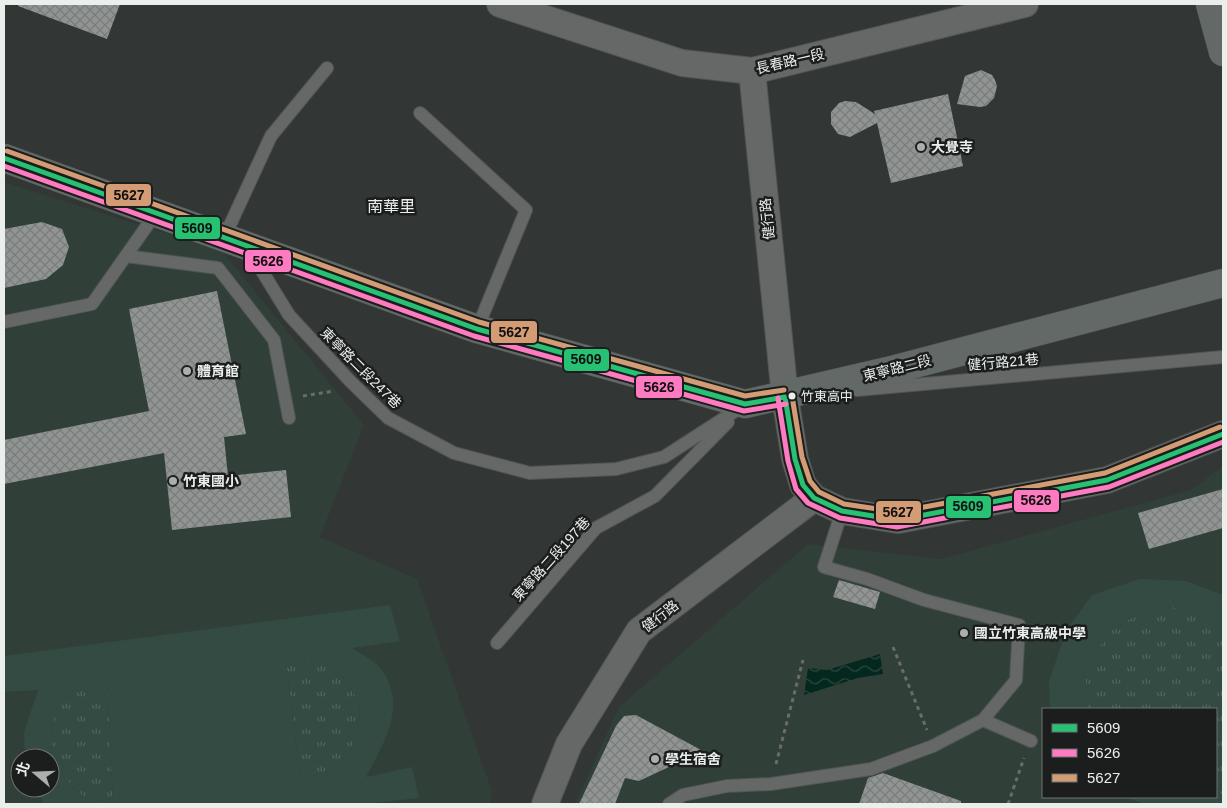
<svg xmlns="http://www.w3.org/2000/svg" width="1227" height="808" font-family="Helvetica,'Noto Sans TC',sans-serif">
<defs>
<pattern id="grass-tufts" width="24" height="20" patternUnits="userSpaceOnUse" patternTransform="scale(1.25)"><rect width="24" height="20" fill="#334b42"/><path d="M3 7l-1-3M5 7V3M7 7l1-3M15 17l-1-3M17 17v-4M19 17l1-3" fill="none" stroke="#51655d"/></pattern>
<pattern id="water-waves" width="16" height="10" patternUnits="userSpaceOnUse" patternTransform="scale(1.25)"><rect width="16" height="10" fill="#05281e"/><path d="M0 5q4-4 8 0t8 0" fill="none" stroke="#2a483f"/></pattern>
<pattern id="building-cross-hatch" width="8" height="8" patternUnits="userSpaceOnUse" patternTransform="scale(1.25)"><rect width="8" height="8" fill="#909492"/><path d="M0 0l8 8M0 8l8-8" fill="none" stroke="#7a7d7c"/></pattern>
</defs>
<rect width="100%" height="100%" fill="#323634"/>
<path fill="#313f39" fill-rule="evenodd" d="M4,182L222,251L364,425L320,537L417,579L492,791L490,804H4ZM20,758H50V788H20Z
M1223,466V804H575L619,707L808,544L941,559L1191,490ZM1043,709H1216V797H1043Z"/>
<path fill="url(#grass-tufts)" d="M1173,607L1223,625V795L1216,792V709H1088L1087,705L1085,674L1107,633L1143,611Z
M308,658L330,665L349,683L360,706L358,733L349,754L327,773L300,777L286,661Z
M107,681L113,799L90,802C63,779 47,764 52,727C53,720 57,707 62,702C73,689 92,685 107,681Z"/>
<path fill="#334b42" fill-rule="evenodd" d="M1140,579L1186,581L1223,595V625L1173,607L1143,611L1107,633L1085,674L1088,709H1050L1049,681L1066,631L1092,595Z
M390,605L400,641L353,648C361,655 375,660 381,669C408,705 384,743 366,777L412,767L419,798L366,804H44L36,788H50V758H25L24,732L38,690L4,692V656ZM308,658L330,665L349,683L360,706L358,733L349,754L327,773L300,777L286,661ZM107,681L113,799L90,802C63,780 47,763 52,727C53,720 57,708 62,702C73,690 92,685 107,681Z
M1216,792L1223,795V804H1145L1124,797H1216Z"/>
<path fill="url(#water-waves)" d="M880,654L883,674L858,678L804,695L808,668L827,670Z"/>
<path fill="url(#building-cross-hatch)" d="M19,4H120L107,39L18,6Z
M981,70L992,75L995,80L997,86L994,98L986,106L980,107L957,104L965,76Z
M948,94L963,166L891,183L877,123L850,137L838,134L831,124V112L839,103L845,101L856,102L875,114L874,111Z
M42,222L62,229L69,247L63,265L46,279L4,288V229Z
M217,291L246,434L224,437L228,476L286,470L291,517L172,530L164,453L4,484V440L149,411L129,309Z
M1223,489V528L1149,549L1138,513Z
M839,580L880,592L875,609L833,597Z
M636,715L703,751L639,781L625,778L615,804H579L616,726L624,716Z
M883,773L961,801V804H859L868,778Z"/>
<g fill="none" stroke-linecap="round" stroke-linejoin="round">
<defs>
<path id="lane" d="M420,113L526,210L477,329
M224,238L271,136L327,68
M249,250L289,315L350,381L388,418L454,453L530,473L616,469L664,457L743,406
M126,256L218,268L274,340L289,418
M4,322L92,304L156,213
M857,390L1223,357
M497,643L596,528L655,496L728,422
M983,720L1031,741
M669,804L683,795L727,786L771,784L871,769L933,746L983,720L1016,680L1019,625L924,600L867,579L824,567L842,511"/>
<path id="street" d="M500,4L682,63L752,71L1025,4
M752,71L785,397L795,459L803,485L814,498L842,511L898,520L1107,480L1223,434
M545,804L569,744L639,631L814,498"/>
<path id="secondary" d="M1210,4L1223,52
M4,158L477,329L745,404L888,371L1223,283"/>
</defs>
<use href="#lane" stroke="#505452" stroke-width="14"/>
<use href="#street" stroke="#505452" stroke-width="28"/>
<use href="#secondary" stroke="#505452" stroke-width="29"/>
<path stroke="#696c6b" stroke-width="3" stroke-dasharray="4 4" stroke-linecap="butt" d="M303,396L334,391
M893,647L927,730
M776,764L803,660
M1008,804L1024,758"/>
<use href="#lane" stroke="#656867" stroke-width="12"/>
<use href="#street" stroke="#656867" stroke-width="26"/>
<use href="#secondary" stroke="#636967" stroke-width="28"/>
<defs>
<path id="bus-1" d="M4,158L477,329L745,404L785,397
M785,397L795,459L803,485L814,498L842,511L898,520L1107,480L1223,434"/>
<path id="bus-2" d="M4,166L474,336L744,411L786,404
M778,398L788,461L796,489L808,503L840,518L897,527L1109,487L1223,442"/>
<path id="bus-3" d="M7,151L479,322L745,396L784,390
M792,396L802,457L810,481L819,492L844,504L898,512L1105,473L1220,427"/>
</defs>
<use href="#bus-1" stroke="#1b1e1d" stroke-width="9"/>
<use href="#bus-2" stroke="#1b1e1d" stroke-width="9"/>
<use href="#bus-3" stroke="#1b1e1d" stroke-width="9"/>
<use href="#bus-1" stroke="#26c172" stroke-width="5"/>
<use href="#bus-2" stroke="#fe7ac1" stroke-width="5"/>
<use href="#bus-3" stroke="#d39c74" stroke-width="5"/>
</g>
<g fill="#aaaeac" stroke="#1b1e1d" stroke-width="2">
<circle cx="921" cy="147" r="5"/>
<circle cx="187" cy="371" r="5"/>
<circle cx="173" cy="481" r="5"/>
<circle cx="964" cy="633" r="5"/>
<circle cx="655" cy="759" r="5"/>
</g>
<circle fill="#eaefec" stroke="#1b1e1d" stroke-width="2" cx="792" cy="396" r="4.5"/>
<g text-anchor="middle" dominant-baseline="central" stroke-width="5" stroke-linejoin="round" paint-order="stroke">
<g font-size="13" fill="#eaefec" stroke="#1b1e1d" text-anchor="start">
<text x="801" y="396">竹東高中</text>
</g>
<g font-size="14" fill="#eaefec" stroke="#1b1e1d">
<text transform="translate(790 61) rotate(-13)">長春路一段</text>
<text transform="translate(767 219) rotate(-96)">健行路</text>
<text transform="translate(1003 362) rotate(-5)">健行路21巷</text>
<text transform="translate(361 368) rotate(45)">東寧路二段247巷</text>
<text transform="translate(897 368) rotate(-14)">東寧路二段</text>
<text transform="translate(551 559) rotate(-48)">東寧路二段197巷</text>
<text transform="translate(660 616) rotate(-38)">健行路</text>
</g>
<g font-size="14" font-weight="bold" fill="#eaefec" stroke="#1b1e1d" text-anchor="start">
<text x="931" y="147">大覺寺</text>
<text x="197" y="371">體育館</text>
<text x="183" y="481">竹東國小</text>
<text x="974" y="633">國立竹東高級中學</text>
<text x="665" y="759">學生宿舍</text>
</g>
<g font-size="16" fill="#eaefec" stroke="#1b1e1d">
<text x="391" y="206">南華里</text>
</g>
</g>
<g stroke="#1b1e1d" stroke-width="2">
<rect x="105" y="183" width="47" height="24" rx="5" fill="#d39c74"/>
<rect x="174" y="216" width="47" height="24" rx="5" fill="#26c172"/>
<rect x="244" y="249" width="48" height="24" rx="5" fill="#fe7ac1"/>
<rect x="490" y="320" width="48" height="24" rx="5" fill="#d39c74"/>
<rect x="563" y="348" width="47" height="24" rx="5" fill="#26c172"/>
<rect x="635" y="375" width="48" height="24" rx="5" fill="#fe7ac1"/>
<rect x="1013" y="489" width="47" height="24" rx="5" fill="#fe7ac1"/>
<rect x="945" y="495" width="47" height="24" rx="5" fill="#26c172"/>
<rect x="875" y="500" width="47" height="24" rx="5" fill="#d39c74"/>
</g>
<g font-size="14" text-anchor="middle" font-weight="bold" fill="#111">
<text x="129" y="200">5627</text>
<text x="197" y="233">5609</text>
<text x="268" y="266">5626</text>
<text x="514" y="337">5627</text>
<text x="586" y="364">5609</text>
<text x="659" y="392">5626</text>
<text x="1036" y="505">5626</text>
<text x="968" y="511">5609</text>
<text x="898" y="517">5627</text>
</g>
<rect width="1227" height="808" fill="none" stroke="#eaefec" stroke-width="10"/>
<rect x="1042" y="708" width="175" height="90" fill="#1b1e1d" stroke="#6e7270"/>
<rect x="1052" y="724" width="25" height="8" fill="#26c172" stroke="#6e7270"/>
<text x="1087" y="733" font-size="15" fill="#eaefec">5609</text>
<rect x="1052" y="749" width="25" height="8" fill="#fe7ac1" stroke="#6e7270"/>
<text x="1087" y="758" font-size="15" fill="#eaefec">5626</text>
<rect x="1052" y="774" width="25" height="8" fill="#d39c74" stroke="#6e7270"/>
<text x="1087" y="783" font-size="15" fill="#eaefec">5627</text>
<g transform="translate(35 773) rotate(289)"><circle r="24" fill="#1b1e1d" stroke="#6e7270"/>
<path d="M0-4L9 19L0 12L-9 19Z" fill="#aaaeac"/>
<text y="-8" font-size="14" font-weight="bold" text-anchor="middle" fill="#eaefec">北</text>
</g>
</svg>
